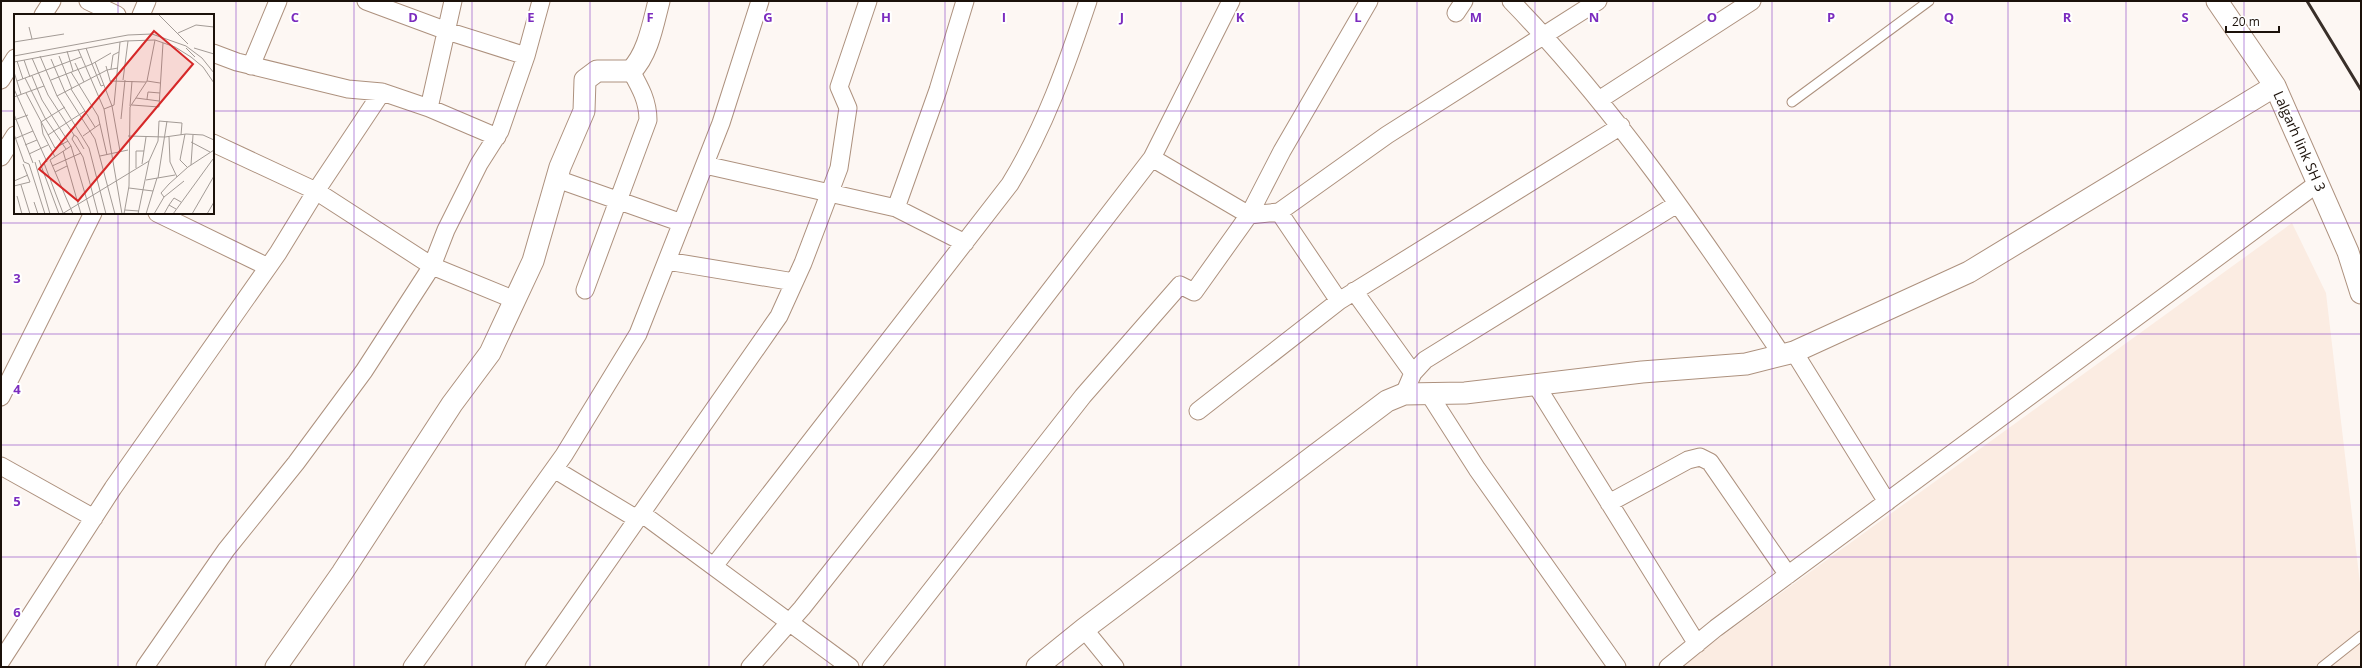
<svg xmlns="http://www.w3.org/2000/svg" width="2362" height="668" font-family="'Open Sans',sans-serif">
<rect width="100%" height="100%" fill="#fdf7f3"/>
<path fill="#fbece2" d="M2292,223L2326,293L2361,592V667H1679Z"/>
<g fill="none" stroke-linecap="round" stroke-linejoin="round">
<defs>
<path id="service" d="M1792,102L1929,1
M2322,667L2361,636"/>
<path id="minor" d="M88,1L117,15
M366,1L447,31L526,56
M1511,1C1615,108 1699,232 1782,355
M1456,13L1464,1
M43,15L52,1
M141,15L147,1
M213,53L237,62L348,89L382,92L429,108L497,137
M251,66L278,1
M1,80L15,58
M1599,100L1752,1
M429,108L453,1
M213,143L316,191L432,266L515,300
M1,157L15,135
M1152,158L1249,215L1279,212L1387,135L1598,1
M705,165L896,208L965,243
M557,179L682,223
M896,208L938,90L965,1
M1279,212L1339,301
M157,213L268,267
M667,261L794,282
M585,290L648,120C648,101 640,87 631,71
M1354,291L1413,373
M1794,352L1887,502
M1536,385L1697,644
M1404,394L1413,373L1425,360L1677,204
M1429,394L1477,469L1617,667
M1,397L93,213
M1198,411L1339,301L1621,126
M1,466L94,518
M554,469L637,519
M1609,503L1688,460L1700,457L1710,462L1788,575
M641,513L850,667
M714,566L1010,184C1045,127 1067,64 1088,1
M1084,629L1115,667
M1,661L113,488L278,253L316,191L382,92
M145,667L226,550L296,463L364,371L432,266L446,230L479,164L500,131L526,56L541,1
M412,667L564,455L638,334L721,123L760,1
M534,667L779,316L803,263L839,168L848,108L839,87L868,1
M750,667L802,608L924,454L1152,158L1231,1
M871,667L1083,396L1180,285L1194,292L1249,215L1282,151L1369,1
M1668,667L1716,628L2318,183"/>
<path id="tertiary" d="M2217,1L2275,86L2348,252L2361,293
M276,667L342,573L452,404L490,353L533,261L560,167L584,111L585,80L597,71H631C648,54 653,24 659,1
M1037,667L1084,629L1387,401L1404,394L1465,393L1642,372L1746,364L1794,352L1969,272L2275,86"/>
</defs>
<use href="#service" stroke="#ad917e" stroke-width="11"/>
<use href="#minor" stroke="#ad917e" stroke-width="19"/>
<use href="#tertiary" stroke="#ad917e" stroke-width="23"/>
<use href="#service" stroke="#fff" stroke-width="9"/>
<use href="#minor" stroke="#fff" stroke-width="17"/>
<use href="#tertiary" stroke="#fff" stroke-width="21"/>
<path stroke="#392f29" stroke-width="3" d="M2307,1L2361,90"/>
</g>
<path fill="none" stroke="#7b2cbf" stroke-width="1" stroke-opacity="0.55" d="M118,1V15M236,1V667M354,1V667M472,1V667M590,1V667M709,1V667M827,1V667M945,1V667M1063,1V667M1181,1V667M1299,1V667M1417,1V667M1535,1V667M1653,1V667M1772,1V667M1890,1V667M2008,1V667M2126,1V667M2244,1V667M1,111H15M213,111H2361M118,213V667M1,223H2361M1,334H2361M1,445H2361M1,557H2361"/>
<g text-anchor="middle" dominant-baseline="central" stroke-width="4" stroke-linejoin="round" paint-order="stroke">
<g font-size="14" fill="#1b110a" stroke="#fff">
<text transform="translate(2300 141) rotate(66)">Lalgarh link SH 3</text>
</g>
</g>
<g transform="translate(14 14)">
<rect width="200" height="200" fill="#fdf7f3"/>
<path fill="none" stroke="#a39b96" stroke-width="1" d="M144,0L174,30M15,13L18,25M164,19L182,11L200,13M0,28L50,20M172,34L181,43M180,34L200,40M64,35L90,95L108,200M53,37L59,57M0,42L114,21L138,20L172,32L188,44L200,59M26,42L43,82L75,134L92,200M45,42L58,75M18,44L34,81L60,121L58,125L69,143L84,200M37,45L51,78L81,125L101,200M10,46L16,63M3,47L9,65M0,48L111,27L141,26L161,33L177,43L189,53L200,69M81,48L98,92L106,137M61,49L70,68M92,52L97,70M97,55L99,41L105,38M0,58L7,80M57,58L84,102L93,141M18,62L28,86L57,132L77,200M11,64L31,104L52,135M37,66L78,50L72,34M109,66L114,27M3,67L67,43M96,67L132,68M133,67L146,69M90,71L87,72L78,50L97,39M0,75L33,148M57,75L81,113M12,79L41,134L54,127M43,82L93,56L104,54M0,83L30,72M122,84L145,87M133,85L134,78L146,79M118,91L145,93L149,29M116,92L118,67M90,95L100,91L106,28M0,100L19,149M107,105L111,66M0,106L14,101M0,120L10,148L15,150L31,200M171,120L166,146L173,153M34,121L71,97M60,121L63,123L70,135M69,122L86,110M114,122L151,123L172,120L189,121L200,126M155,123L156,148L163,163M0,125L19,117M177,128L196,138M11,131L23,126M49,137L67,200M15,140L34,131M86,142L114,136M41,143L29,120L27,108L51,93M25,146L45,200M36,146L59,200M36,146L57,132M21,148L36,200M30,149L49,199M128,150L132,123M177,151L179,121M38,152L67,139M122,154V137H130M41,158L53,152M144,164L153,107M132,166L161,161M0,167L14,161M7,171L16,200M0,172L16,168L9,150M115,174L139,177M3,182L8,200M150,183L170,167M20,188L24,200M155,191L160,184L167,188M111,196L125,197M48,200L135,147M110,200L115,172L116,93L133,67L141,26M124,200L135,147L144,127L145,107L168,109L167,121M132,200L143,164M140,200L150,183L147,179L155,170L174,153L200,136M150,200L155,191L162,195M159,200L199,145M178,200L200,162M193,200L200,188"/>
<path fill="#d62828" fill-opacity="0.15" stroke="#d62828" stroke-width="2" d="M140,17L179,50L64,187L25,155Z"/>
<rect width="200" height="200" fill="none" stroke="#1b110a" stroke-width="2"/>
</g>
<g font-size="13" text-anchor="middle" font-weight="bold" fill="#7b2cbf" stroke="#fff" stroke-width="4" stroke-linejoin="round" paint-order="stroke">
<text x="295" y="22">C</text>
<text x="413" y="22">D</text>
<text x="531" y="22">E</text>
<text x="650" y="22">F</text>
<text x="768" y="22">G</text>
<text x="886" y="22">H</text>
<text x="1004" y="22">I</text>
<text x="1122" y="22">J</text>
<text x="1240" y="22">K</text>
<text x="1358" y="22">L</text>
<text x="1476" y="22">M</text>
<text x="1594" y="22">N</text>
<text x="1712" y="22">O</text>
<text x="1831" y="22">P</text>
<text x="1949" y="22">Q</text>
<text x="2067" y="22">R</text>
<text x="2185" y="22">S</text>
<text x="17" y="283">3</text>
<text x="17" y="394">4</text>
<text x="17" y="506">5</text>
<text x="17" y="617">6</text>
</g>
<rect width="2362" height="668" fill="none" stroke="#1b110a" stroke-width="4"/>
<path d="M2226 26v6h53v-6" fill="none" stroke="#1b110a" stroke-width="2"/>
<text x="2232" y="26" font-size="12" fill="#1b110a" stroke="#ffffff" stroke-width="3" paint-order="stroke">20 m</text>
</svg>
